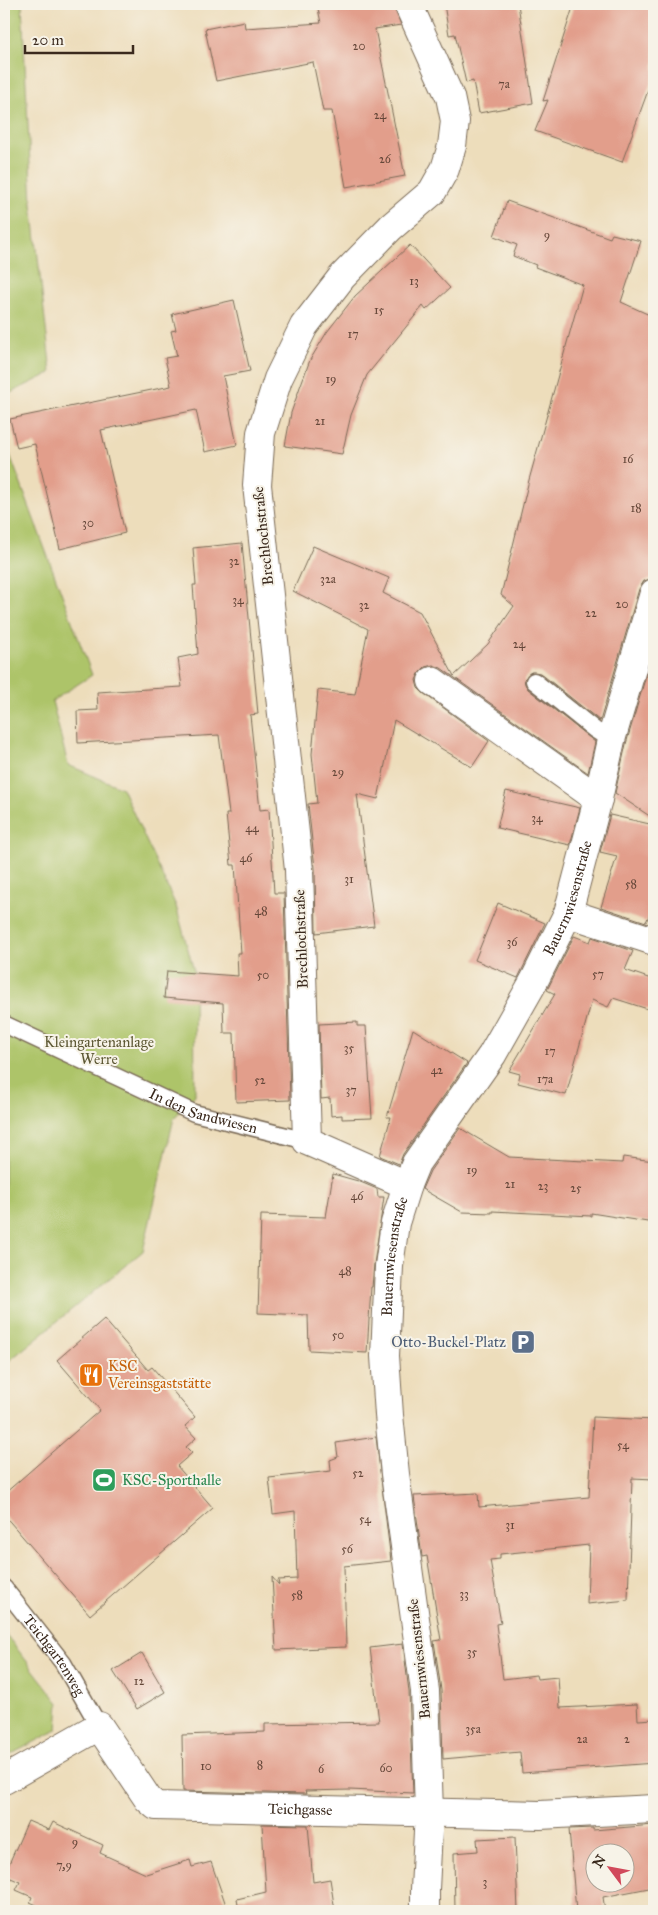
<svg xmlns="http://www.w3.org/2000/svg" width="658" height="1915" font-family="'IM FELL Great Primer',serif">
<rect width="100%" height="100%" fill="#f7f3e8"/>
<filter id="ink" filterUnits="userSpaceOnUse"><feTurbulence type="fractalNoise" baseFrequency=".02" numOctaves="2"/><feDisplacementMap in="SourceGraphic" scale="10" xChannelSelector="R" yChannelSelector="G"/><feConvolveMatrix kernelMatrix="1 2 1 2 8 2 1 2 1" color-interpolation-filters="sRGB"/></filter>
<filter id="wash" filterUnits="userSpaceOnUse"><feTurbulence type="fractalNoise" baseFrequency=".0096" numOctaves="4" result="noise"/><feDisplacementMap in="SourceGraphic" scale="20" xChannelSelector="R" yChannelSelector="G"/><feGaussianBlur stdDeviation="1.12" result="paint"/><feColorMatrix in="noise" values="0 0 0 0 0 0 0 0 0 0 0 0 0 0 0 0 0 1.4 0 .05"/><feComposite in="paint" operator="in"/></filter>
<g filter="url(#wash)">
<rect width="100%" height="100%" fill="#edddbb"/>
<path fill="#adc469" stroke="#747744" d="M4,4H22L32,204L51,373L4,396Z
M4,439L92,675L52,701L68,765L122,788L176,906L194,971L195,1095L174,1118L143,1251L4,1365Z
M4,1632L59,1703L57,1730L4,1758Z"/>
<g id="blocks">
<path fill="#e29e8b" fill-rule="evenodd" d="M317,4H393L401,25L375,29L405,176L346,187L332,111H323L313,62L216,81L205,29L244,21L245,28L321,23Z
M444,4H518L533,103L479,113L473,81L466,83L455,34L449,35Z
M574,4H654V74L622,162L535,131L548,100L543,101Z
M507,201L610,238L612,234L641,241L621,302L654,317V578L644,581L639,589L600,721L540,673L531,672L524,679L525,684L528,689L595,742L588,773L441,668L433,665L425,667L420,672L416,680L418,688L423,693L489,741L472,767L394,720L378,799L357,794L374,926L316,933L315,868L308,804L317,803L312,754L318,690L355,694L368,629L293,591L313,546L389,578L383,593L420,612L454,676L488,644L514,606L501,595L529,480L583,285L535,267L536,265L513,256L517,245L494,236Z
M410,245L450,288L426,310L423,306L367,375L351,415L342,454L285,446L291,413L300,387L310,360L327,332L355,296Z
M234,300L250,371L223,376L237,445L205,452L196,410L101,430L125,533L60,549L35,444L17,448L10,419L171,386L165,358L177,356L171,331L176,330L172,314Z
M242,543L258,714L250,715L260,810L269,809L274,893H284L290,1100L236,1102L234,1033H224L223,1003L164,998L167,971L238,976L237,953H241L235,865H231L226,814H229L219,735L78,743L77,711L98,710L97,692L182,687L178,658L198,654L193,585H196L193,548Z
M654,648V819L615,793L626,744Z
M506,791L580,808L570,845L497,828Z
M610,815L654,825V904L646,922L601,907L617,856L600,852Z
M498,903L545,923L518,978L475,960Z
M574,936L590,942L592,937L633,951L625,970L654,980V1011L613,998L608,1007L592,1000L566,1095L518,1083L520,1074L509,1071L555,994L547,990Z
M357,1022V1026H366L372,1118L342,1119V1115L331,1116L330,1098L321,1099L319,1024Z
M413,1029L467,1063L403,1154L399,1164L380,1156L391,1117H387Z
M460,1128L509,1157L622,1163L623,1157L654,1161V1223L591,1213V1216L492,1211V1213L462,1212L422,1189L430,1171Z
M333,1174L358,1181L377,1189L378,1197H384L374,1264L372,1287H371L367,1353L309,1350L308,1315L258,1313L261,1215L326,1217Z
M104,1319L148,1370L152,1367L195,1417L185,1426L196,1438L186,1447L192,1453L177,1466L213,1508L90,1615L4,1515V1494L100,1410L57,1360Z
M593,1417L654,1420V1479L632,1478L628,1600L587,1604L589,1545L500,1554V1559L490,1560L501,1623L496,1624L503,1679L536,1675L537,1679L558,1677L560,1708L637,1704L638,1720L654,1719V1763L522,1773L520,1752L443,1759L441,1690L434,1641L441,1640L427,1556L422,1557L414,1496L478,1493L479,1507L589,1497Z
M376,1437L391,1561L344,1566L346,1647L276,1650L272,1577L279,1585L278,1580L297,1579L295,1511L273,1514L269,1478L331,1471L330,1460L338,1457L336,1443Z
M403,1644L409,1692L413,1793L350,1790L305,1791L306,1794L183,1791L182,1735L265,1732V1724L379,1722L370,1648Z
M142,1653L165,1692L137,1709L113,1671Z
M28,1821L49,1830L53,1822L103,1845L100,1853L146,1874L190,1860L192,1867L211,1862L228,1911H50L30,1902L32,1897L16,1890L20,1882L4,1875Z
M262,1824L308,1825L313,1882L330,1879L335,1911H239L237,1899L266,1892Z
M654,1825V1887L603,1897L605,1911H576L569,1829L593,1828V1830ZM596,1852H626V1882H596Z
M515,1837L518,1911H455L454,1853L478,1851L477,1839Z"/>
</g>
</g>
<g filter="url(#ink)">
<use href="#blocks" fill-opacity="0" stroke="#796955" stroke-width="1"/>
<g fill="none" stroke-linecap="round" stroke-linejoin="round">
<defs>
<g id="lane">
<path d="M534,681L595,730L611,740"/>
<path id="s1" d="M4,1024L194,1113L307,1141"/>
<path id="s2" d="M4,1588L63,1663L99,1726"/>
</g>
<g id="street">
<path d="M432,681L598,799"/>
<path d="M568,913L654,941"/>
<path d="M407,1185L307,1141L299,870L257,485L261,433L278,379L304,326L342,277L391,227L432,192L445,169L452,146L455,121L450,97L408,4"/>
<path id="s3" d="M4,1780L99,1726L148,1799L156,1806L540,1815L654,1809"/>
<path id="s4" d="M425,1911V1889L429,1812L425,1691L395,1474L389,1415L385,1356L389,1266L395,1223L407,1185L416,1163L492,1055L534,981L568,913L598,799L611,740L654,593"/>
</g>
</defs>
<use href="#lane" stroke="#796955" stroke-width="19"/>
<use href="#street" stroke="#796955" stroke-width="30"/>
<use href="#lane" stroke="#fff" stroke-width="16"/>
<use href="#street" stroke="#fff" stroke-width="28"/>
</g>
</g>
<defs>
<symbol id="parking-square" viewBox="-11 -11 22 22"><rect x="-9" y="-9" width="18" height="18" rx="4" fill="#5c6f8a" stroke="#f7f3e8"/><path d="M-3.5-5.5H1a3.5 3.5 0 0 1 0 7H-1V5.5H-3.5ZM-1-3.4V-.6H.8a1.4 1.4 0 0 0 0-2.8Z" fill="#fff"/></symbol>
<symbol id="restaurant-square" viewBox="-11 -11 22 22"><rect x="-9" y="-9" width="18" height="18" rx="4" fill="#e8710a" stroke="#f7f3e8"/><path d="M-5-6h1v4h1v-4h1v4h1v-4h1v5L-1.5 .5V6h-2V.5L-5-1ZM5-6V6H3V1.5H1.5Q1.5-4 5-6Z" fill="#fff"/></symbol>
<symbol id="stadium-square" viewBox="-11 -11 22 22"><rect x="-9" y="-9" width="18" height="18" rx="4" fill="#2e9e5b" stroke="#f7f3e8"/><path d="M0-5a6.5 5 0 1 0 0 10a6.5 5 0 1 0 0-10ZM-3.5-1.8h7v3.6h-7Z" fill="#fff"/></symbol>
</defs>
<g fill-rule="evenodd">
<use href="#parking-square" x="509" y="1328" width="28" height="28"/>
<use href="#restaurant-square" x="77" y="1361" width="28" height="28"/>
<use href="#stadium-square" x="90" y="1466" width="28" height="28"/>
</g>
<g text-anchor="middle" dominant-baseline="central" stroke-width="4" stroke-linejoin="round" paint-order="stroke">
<g font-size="12" fill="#654739">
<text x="359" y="46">20</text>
<text x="504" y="84">7a</text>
<text x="380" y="115">24</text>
<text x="385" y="159">26</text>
<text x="547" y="235">9</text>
<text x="414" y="281">13</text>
<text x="379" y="310">15</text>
<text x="353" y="334">17</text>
<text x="331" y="379">19</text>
<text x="320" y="421">21</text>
<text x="628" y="459">16</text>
<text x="636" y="508">18</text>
<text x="88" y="523">30</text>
<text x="234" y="561">32</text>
<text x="328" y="579">32a</text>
<text x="238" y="600">34</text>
<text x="622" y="604">20</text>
<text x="364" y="605">32</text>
<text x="591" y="613">22</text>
<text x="519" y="644">24</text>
<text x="338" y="772">29</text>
<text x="537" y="818">34</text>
<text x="252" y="828">44</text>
<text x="246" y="858">46</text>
<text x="349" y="879">31</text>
<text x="631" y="884">58</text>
<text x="261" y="911">48</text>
<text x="512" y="942">36</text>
<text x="598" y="974">57</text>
<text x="263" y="975">50</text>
<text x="349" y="1048">35</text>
<text x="550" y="1051">17</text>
<text x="437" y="1070">42</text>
<text x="545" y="1079">17a</text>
<text x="260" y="1080">52</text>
<text x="351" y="1090">37</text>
<text x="472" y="1170">19</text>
<text x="510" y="1184">21</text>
<text x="543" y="1186">23</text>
<text x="576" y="1188">25</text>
<text x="357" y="1196">46</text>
<text x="345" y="1271">48</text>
<text x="338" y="1335">50</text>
<text x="623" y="1445">54</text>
<text x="358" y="1473">52</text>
<text x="365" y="1519">54</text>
<text x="510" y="1525">31</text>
<text x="347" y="1549">56</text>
<text x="464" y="1594">33</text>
<text x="297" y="1595">58</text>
<text x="472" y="1652">35</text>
<text x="139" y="1681">12</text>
<text x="473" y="1729">35a</text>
<text x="582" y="1739">2a</text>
<text x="627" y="1739">2</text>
<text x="260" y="1765">8</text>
<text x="206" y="1766">10</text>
<text x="386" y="1768">60</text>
<text x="321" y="1769">6</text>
<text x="75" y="1842">9</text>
<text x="64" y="1865">7,9</text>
<text x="485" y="1882">3</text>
</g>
<g font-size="15" fill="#3b2a1e" stroke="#f7f3e8">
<text transform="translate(263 536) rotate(-96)">Brechlochstraße</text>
<text stroke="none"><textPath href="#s4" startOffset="1062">Bauernwiesenstraße</textPath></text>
<text transform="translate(301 939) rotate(-92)">Brechlochstraße</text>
<text stroke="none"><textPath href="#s1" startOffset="218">In den Sandwiesen</textPath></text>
<text stroke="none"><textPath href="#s4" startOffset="658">Bauernwiesenstraße</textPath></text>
<text stroke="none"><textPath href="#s2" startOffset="84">Teichgartenweg</textPath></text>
<text transform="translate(419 1659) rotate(-96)">Bauernwiesenstraße</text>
<text stroke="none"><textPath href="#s3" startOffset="352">Teichgasse</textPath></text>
</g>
<g font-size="15" fill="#5d5834" stroke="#f7f3e8">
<text x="99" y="1042">Kleingartenanlage<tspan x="99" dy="17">Werre</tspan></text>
</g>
<g font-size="15" fill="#4e5e75" stroke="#f7f3e8" text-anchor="end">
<text x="506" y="1342">Otto-Buckel-Platz</text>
</g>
<g font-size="15" fill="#c56008" stroke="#f7f3e8" text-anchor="start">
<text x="108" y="1366">KSC<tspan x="108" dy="17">Vereinsgaststätte</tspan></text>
</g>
<g font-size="15" fill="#27864d" stroke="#f7f3e8" text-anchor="start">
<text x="122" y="1480">KSC-Sporthalle</text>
</g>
</g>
<rect width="658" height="1915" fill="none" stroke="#f7f3e8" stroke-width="20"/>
<g transform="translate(610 1868) rotate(302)"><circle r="24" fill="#f7f3e8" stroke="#aca397"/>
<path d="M0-4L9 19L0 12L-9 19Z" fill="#d1495b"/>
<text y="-8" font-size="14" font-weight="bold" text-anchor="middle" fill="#3b2a1e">N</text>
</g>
<path d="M25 45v8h108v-8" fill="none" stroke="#3b2a1e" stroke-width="2.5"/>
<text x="32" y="45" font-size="15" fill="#3b2a1e" stroke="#f7f3e8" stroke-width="4" paint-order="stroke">20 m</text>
</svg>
